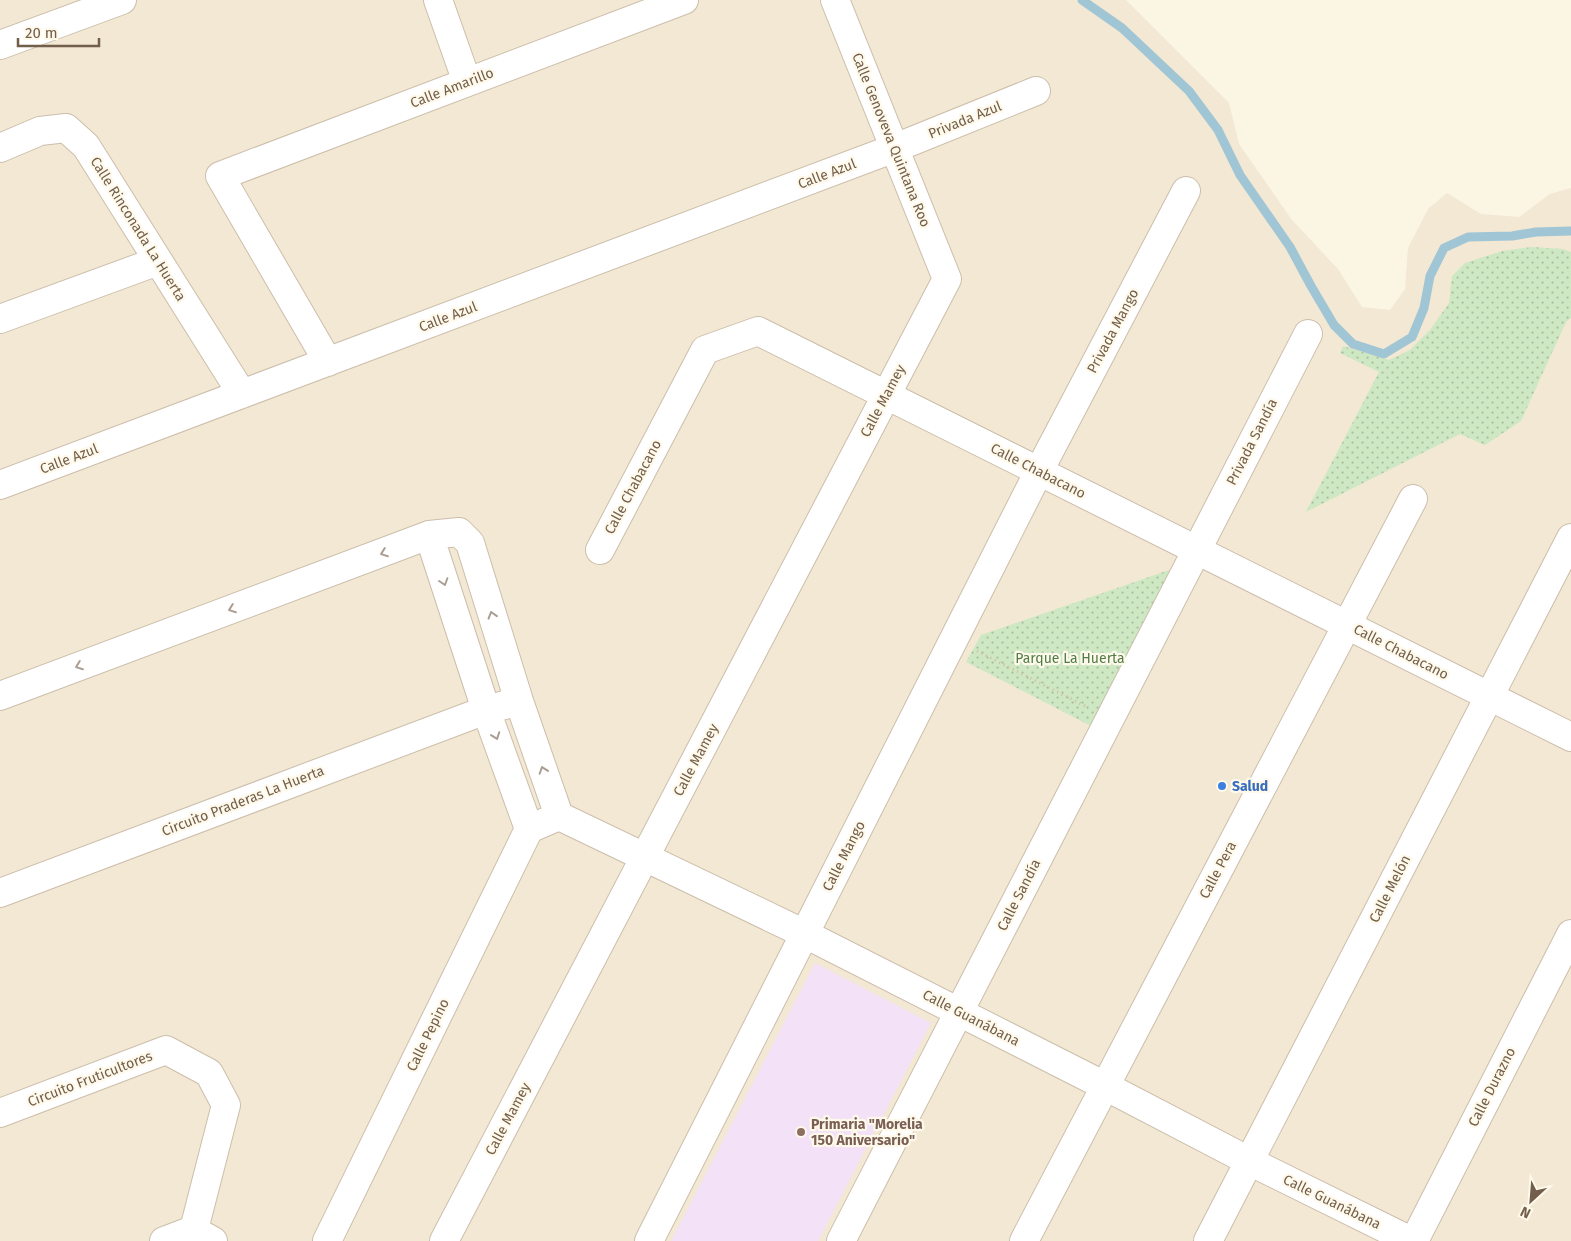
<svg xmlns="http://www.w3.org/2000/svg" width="1571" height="1241" font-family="'Fira Sans',sans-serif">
<defs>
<pattern id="grass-dots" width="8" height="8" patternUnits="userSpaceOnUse" patternTransform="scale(1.25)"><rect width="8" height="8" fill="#cde8c3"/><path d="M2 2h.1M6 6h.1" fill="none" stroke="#abbfa0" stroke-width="1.8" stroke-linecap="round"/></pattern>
</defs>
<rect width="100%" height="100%" fill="#fbf5e4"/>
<path fill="#f2e8d3" d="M0,0H1126L1229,103L1239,144L1292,220L1338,269L1362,307L1390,310L1405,289L1408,248L1428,209L1447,193L1481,214L1519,217L1550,194L1571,188V1241H0Z"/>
<path fill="#f2e1f7" d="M815,963L931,1023L818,1241H671Z"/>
<path fill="url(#grass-dots)" d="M1532,247L1563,249L1571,252V318L1566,322L1521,421L1485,445L1460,434L1306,512L1379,372L1340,353L1343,346L1389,360L1410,350L1430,330L1449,303L1452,276L1465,263L1502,251Z
M1175,568L1091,726L966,662L981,635Z"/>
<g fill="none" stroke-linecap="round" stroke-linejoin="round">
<path stroke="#a0c5d4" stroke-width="9" d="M1082,0L1122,28L1189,91L1218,130L1240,175L1290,247L1311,286L1334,325L1353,344L1384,354L1412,337L1424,308L1430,276L1444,248L1468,237L1512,236L1536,232L1571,231"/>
<defs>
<path id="street" d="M438,0L467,82
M0,45L122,0
M0,148L40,131L66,128L86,146L242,394
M0,319L158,261
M328,362L220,176L684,0
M0,485L895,148L1036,91
M429,535L486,710L529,829
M600,550L705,350L758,331L1571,737
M0,696L429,535L459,532L470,543L519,701L559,816
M529,829L559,816L805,934L1105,1086L1249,1161L1411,1241
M0,893L486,710L519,701
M0,1113L166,1050L209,1073L226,1105L191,1241
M164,1241L193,1230L213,1241
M327,1241L529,829
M444,1241L947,279L835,0
M649,1241L1039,471L1186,191
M841,1241L1308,334
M1024,1241L1413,499
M1208,1241L1571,538
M1414,1241L1571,934"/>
</defs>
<use href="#street" stroke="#ccbeab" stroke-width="30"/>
<path stroke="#d3bca0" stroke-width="3" stroke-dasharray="1 4" stroke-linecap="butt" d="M977,651L1085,706"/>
<use href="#street" stroke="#fff" stroke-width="28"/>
</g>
<defs><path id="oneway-chevron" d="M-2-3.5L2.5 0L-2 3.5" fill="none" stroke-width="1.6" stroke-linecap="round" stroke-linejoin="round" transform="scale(1.25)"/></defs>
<g stroke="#aa9e93">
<use href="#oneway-chevron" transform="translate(384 553) rotate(159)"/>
<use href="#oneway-chevron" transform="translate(444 582) rotate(72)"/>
<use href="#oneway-chevron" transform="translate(232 609) rotate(159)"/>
<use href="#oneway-chevron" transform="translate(492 615) rotate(-107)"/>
<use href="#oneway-chevron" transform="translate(79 666) rotate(159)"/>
<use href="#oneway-chevron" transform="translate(496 736) rotate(70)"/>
<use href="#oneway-chevron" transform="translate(543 770) rotate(-109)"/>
</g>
<circle fill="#3f7fe0" stroke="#fef9ea" stroke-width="2" cx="1222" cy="786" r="5"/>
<circle fill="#8d6e63" stroke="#fef9ea" stroke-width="2" cx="801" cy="1132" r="5"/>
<g text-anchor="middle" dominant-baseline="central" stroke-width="4.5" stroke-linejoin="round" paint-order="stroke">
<g font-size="14" fill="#725e4b" stroke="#fef9ea">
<text transform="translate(452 88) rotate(-21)">Calle Amarillo</text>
<text transform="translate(965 120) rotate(-22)">Privada Azul</text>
<text transform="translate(891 140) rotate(68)">Calle Genoveva Quintana Roo</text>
<text transform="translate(827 174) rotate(-21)">Calle Azul</text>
<text transform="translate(138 229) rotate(58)">Calle Rinconada La Huerta</text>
<text transform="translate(448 317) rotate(-21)">Calle Azul</text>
<text transform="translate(1113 331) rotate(-62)">Privada Mango</text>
<text transform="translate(883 401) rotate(-62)">Calle Mamey</text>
<text transform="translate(1252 442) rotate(-63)">Privada Sandía</text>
<text transform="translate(69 459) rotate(-21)">Calle Azul</text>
<text transform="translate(1038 471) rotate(27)">Calle Chabacano</text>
<text transform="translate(633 487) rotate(-62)">Calle Chabacano</text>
<text transform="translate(1401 652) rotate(27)">Calle Chabacano</text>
<text transform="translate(696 760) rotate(-62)">Calle Mamey</text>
<text transform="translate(243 801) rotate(-21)">Circuito Praderas La Huerta</text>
<text transform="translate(844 856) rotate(-63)">Calle Mango</text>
<text transform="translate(1218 870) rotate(-62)">Calle Pera</text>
<text transform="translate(1390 889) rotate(-63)">Calle Melón</text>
<text transform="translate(1019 895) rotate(-63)">Calle Sandía</text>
<text transform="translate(971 1018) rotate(27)">Calle Guanábana</text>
<text transform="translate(428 1035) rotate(-64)">Calle Pepino</text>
<text transform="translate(90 1079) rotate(-21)">Circuito Fruticultores</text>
<text transform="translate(1492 1087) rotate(-63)">Calle Durazno</text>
<text transform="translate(508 1119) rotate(-62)">Calle Mamey</text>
<text transform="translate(1332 1202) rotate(26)">Calle Guanábana</text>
</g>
<g font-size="14" fill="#4f7d46" stroke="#fef9ea">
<text x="1070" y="658">Parque La Huerta</text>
</g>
<g font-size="14" font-weight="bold" fill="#366cbe" stroke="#fef9ea" text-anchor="start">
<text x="1232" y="786">Salud</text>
</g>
<g font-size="14" font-weight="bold" fill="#785e54" stroke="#fef9ea" text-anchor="start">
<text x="811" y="1124">Primaria "Morelia<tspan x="811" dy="16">150 Aniversario"</tspan></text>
</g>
</g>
<g transform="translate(1531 1201) rotate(206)" stroke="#fef9ea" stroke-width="4" paint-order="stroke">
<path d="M0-4L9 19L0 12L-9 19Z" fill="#725e4b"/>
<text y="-8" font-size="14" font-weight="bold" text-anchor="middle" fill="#725e4b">N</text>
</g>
<path d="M18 38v8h81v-8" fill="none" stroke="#725e4b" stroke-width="2.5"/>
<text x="25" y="38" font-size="15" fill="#725e4b" stroke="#fef9ea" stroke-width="4" paint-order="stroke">20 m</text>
</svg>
